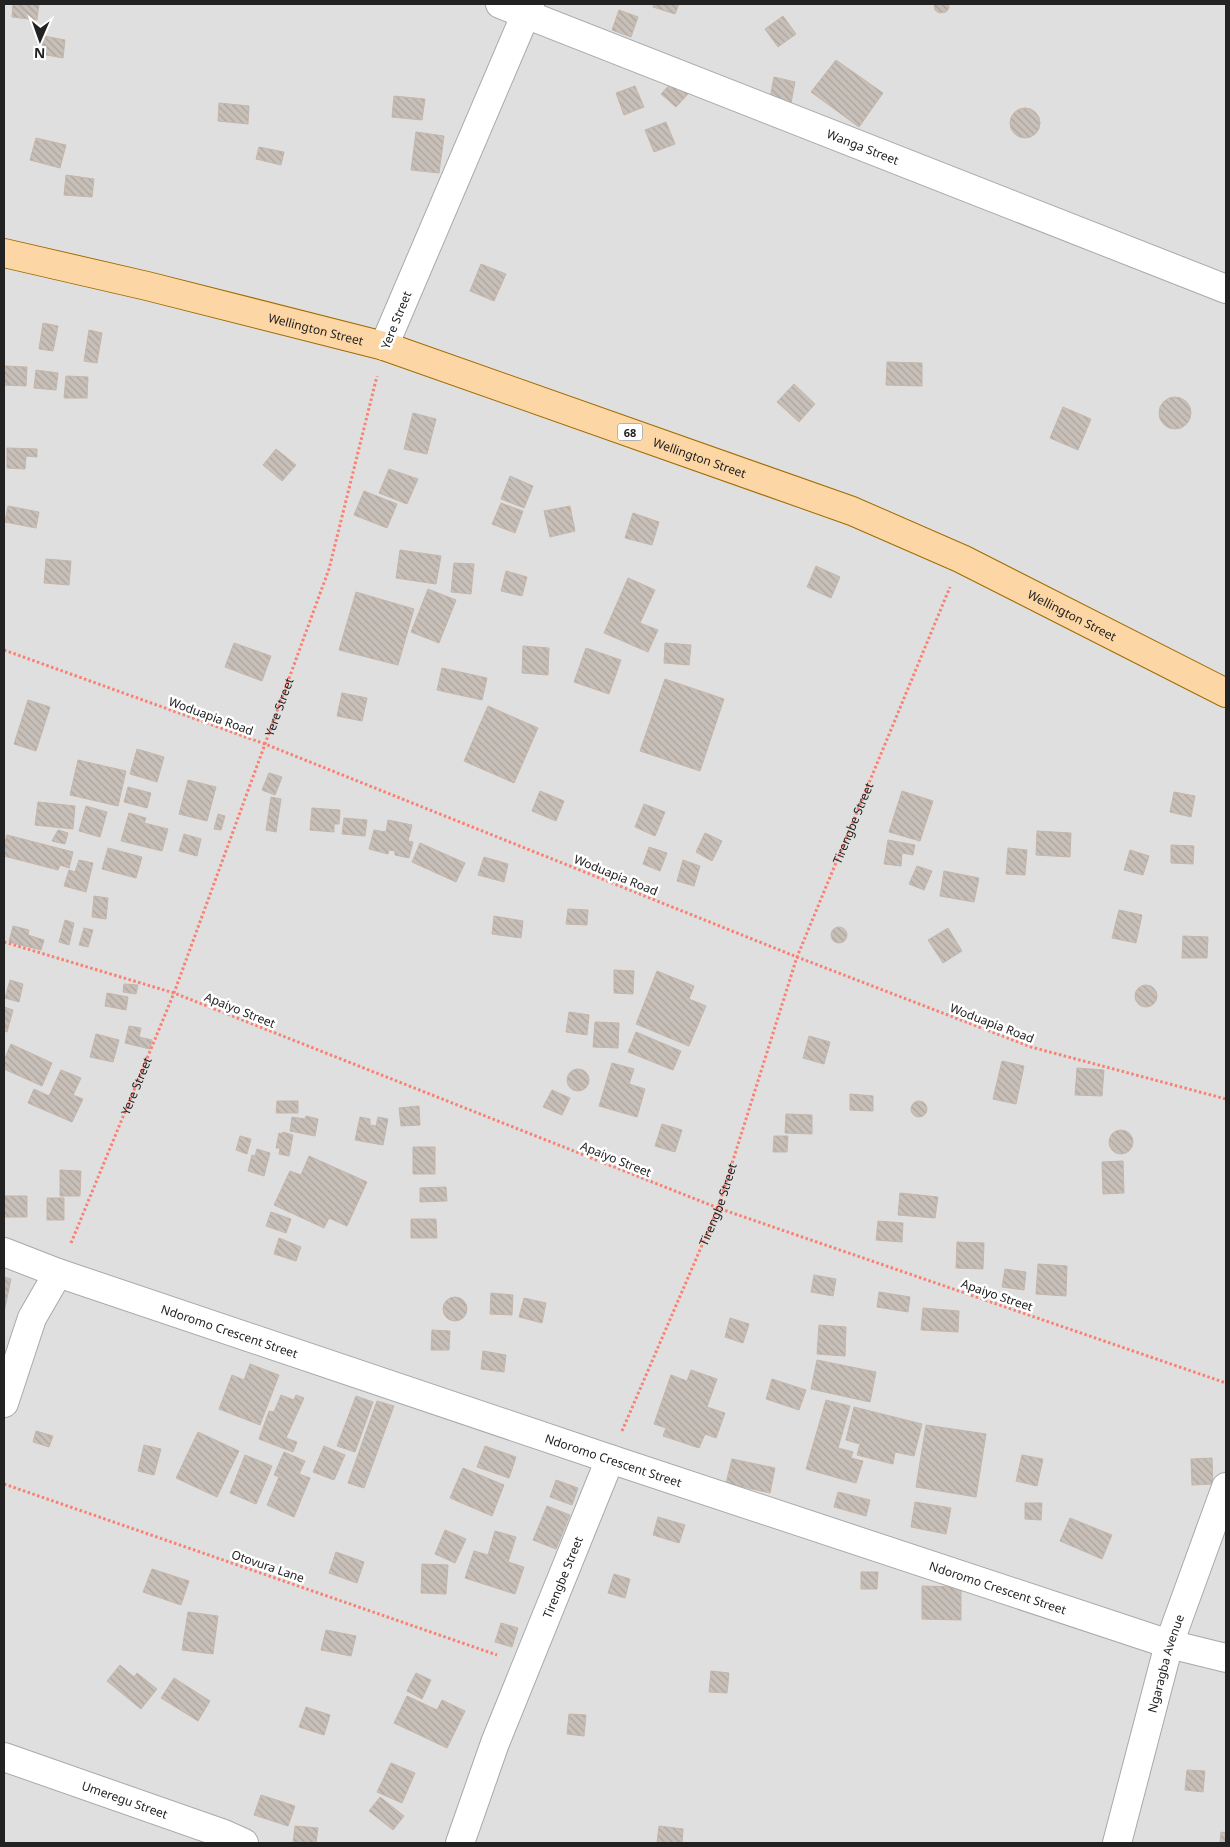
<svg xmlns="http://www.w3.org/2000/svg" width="1230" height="1847" font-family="'Noto Sans',sans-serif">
<defs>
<pattern id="building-back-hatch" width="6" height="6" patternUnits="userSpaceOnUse" patternTransform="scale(1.25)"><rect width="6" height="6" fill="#c7bfb8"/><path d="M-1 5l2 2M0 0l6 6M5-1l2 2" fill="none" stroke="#aba49e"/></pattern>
</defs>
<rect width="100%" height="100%" fill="#f2efe9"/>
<path fill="#e0dfdf" d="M4,4H1226V1843H4Z"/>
<path fill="url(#building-back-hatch)" stroke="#c4b6ab" d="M13,4H39L37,20L12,17Z
M654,4H679L675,14L653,7Z
M934,4H948L949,8L946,12L939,13L935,10Z
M619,10L638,17L631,37L612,30Z
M783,16L796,34L778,47L765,29Z
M44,36L65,40L63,58L41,54Z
M836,60L883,93L859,127L811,92Z
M774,77L795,82L791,103L770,98Z
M674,80L689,93L676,107L661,94Z
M635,86L644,107L624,115L616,93Z
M394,96L425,99L422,120L392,117Z
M219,103L249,106L248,124L218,121Z
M1010 123a15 15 0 1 1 30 0a15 15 0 1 1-30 0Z
M666,122L675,144L654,152L645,130Z
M416,132L444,136L439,173L411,170Z
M36,138L66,145L60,168L30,160Z
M259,147L284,152L281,165L256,159Z
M66,175L94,179L92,197L64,195Z
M481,264L506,274L494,301L470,291Z
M43,323L58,326L53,351L39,349Z
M89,330L102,333L97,363L84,361Z
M887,362L922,363V386L886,385Z
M4,366L27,367L26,386L4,385Z
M36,370L58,373L56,390L34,388Z
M66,376L88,377L87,398H64Z
M794,384L815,404L799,422L777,402Z
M1159 413a16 16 0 1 1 32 0a16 16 0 1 1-32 0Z
M1063,407L1091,419L1078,450L1050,438Z
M413,413L436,419L427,454L404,449Z
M7,448L37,449V457L26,456L25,469L7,468Z
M276,449L296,465L282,481L263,465Z
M389,469L418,479L407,504L379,493Z
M510,476L533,486L524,508L501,499Z
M364,491L397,504L387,528L354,515Z
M501,503L523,511L515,533L492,524Z
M8,506L39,512L36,528L5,522Z
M570,506L575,531L550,537L544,511Z
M633,513L659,522L652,545L625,538Z
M400,550L441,556L436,584L396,578Z
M46,559L71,561L69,585L44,583Z
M454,563L474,564L471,594L451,592Z
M816,566L840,577L831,598L807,587Z
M506,571L527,577L522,596L501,591Z
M628,578L655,590L640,623L658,630L648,652L604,633Z
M428,589L456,600L439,643L411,632Z
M356,592L414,609L398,665L339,650Z
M234,643L271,656L262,681L225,667Z
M665,643L691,645L689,665L664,663Z
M523,646L549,648L548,675L522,673Z
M586,648L621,660L609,694L574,682Z
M442,668L487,678L482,700L437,690Z
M665,679L724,699L700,771L640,751Z
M342,693L367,698L362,721L337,716Z
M28,700L50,707L36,751L14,744Z
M488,706L538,728L514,783L464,761Z
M137,749L164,757L157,782L130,774Z
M78,760L126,771L118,806L70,795Z
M269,773L282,777L275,795L262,790Z
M188,780L216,787L207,821L179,814Z
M128,787L151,793L147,808L124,802Z
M540,791L564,801L556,821L532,811Z
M902,791L933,801L920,841L889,832Z
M1174,792L1195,796L1191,817L1170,812Z
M271,797L281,799L276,832L266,830Z
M38,802L75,806L73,829L35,825Z
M644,804L665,812L655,836L635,827Z
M86,806L107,812L100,837L79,831Z
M312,808L340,810L339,824H334V832L310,830Z
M129,813L146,818L144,823L168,829L162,851L121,841Z
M218,814L225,816L221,830L214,829Z
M344,818L367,820L365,836L342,834Z
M388,820L412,825L408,841L413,842L409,858L395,855V851L389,850L388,854L369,849L374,830L386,832Z
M58,830L68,833L65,844L52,841Z
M1037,831L1071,833L1070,857L1036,855Z
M705,833L722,841L712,861L696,852Z
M184,834L201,839L197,856L179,851Z
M7,835L73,852L69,868L60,865L58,870L4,856V846Z
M888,840L915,845L913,855L902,853L901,866L884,864Z
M420,843L465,863L456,882L412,862Z
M1171,845L1194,846L1193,864L1171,863Z
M649,847L667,853L660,871L643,864Z
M108,848L142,857L136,878L102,869Z
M1008,848L1027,850L1025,875L1006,874Z
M1130,850L1149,856L1143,875L1124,870Z
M484,857L508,864L504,882L478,875Z
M79,860L93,863L86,892L64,886L69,870L75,872Z
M683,860L700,866L694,886L677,881Z
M917,866L932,871L924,890L909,884Z
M944,871L979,878L974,902L940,896Z
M94,896L108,898L106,919L92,917Z
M568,909L588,910L587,925L566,924Z
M1119,910L1142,915L1136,943L1112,938Z
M494,916L523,921L521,938L492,934Z
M65,920L74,923L69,945L59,942Z
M13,926L29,930L28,935L44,940L41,950L9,942Z
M831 935a8 8 0 1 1 16 0a8 8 0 1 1-16 0Z
M84,928L93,930L88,947L79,945Z
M948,928L962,951L943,963L928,940Z
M1183,936L1208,937L1207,958H1182Z
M614,970L634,971L633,994L614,993Z
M657,971L694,986L689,999L706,1006L689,1046L636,1024Z
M10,980L23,984L19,1002L5,998Z
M124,984L138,985L136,994L123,992Z
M1135 996a11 11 0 1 1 22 0a11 11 0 1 1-22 0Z
M107,993L128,997L126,1010L105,1006Z
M4,1007L13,1010L7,1032L4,1031Z
M569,1012L589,1015L587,1035L566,1032Z
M595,1022L619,1023L618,1048L593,1047Z
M129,1026L141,1028L139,1037L152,1040L150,1049L125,1043Z
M636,1032L681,1051L673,1070L628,1052Z
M96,1034L119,1040L113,1062L90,1057Z
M809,1036L830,1042L824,1064L803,1058Z
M11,1044L52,1063L42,1086L4,1069V1060Z
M1002,1061L1024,1066L1016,1104L993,1099Z
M612,1063L634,1069L629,1084L645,1089L637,1117L599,1106Z
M1077,1068L1104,1070L1102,1096L1075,1095Z
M567 1080a11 11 0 1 1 22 0a11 11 0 1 1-22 0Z
M61,1070L81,1078L73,1095L83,1099L72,1122L28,1103L34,1089L49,1096Z
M552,1090L570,1098L562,1115L543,1107Z
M850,1094L873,1096V1111L850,1110Z
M911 1109a8 8 0 1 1 16 0a8 8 0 1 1-16 0Z
M277,1101H298V1113H276Z
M419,1106L420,1125L401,1126L399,1108Z
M786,1114L812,1115V1134L785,1133Z
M306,1116L318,1119L315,1136L290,1131L292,1117L305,1119Z
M360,1117L370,1119V1125L376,1126L378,1117L388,1119L383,1145L355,1140Z
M662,1124L682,1130L675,1152L655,1146Z
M1109 1142a12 12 0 1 1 24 0a12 12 0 1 1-24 0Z
M283,1132L293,1135L289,1156L279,1154L280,1148H276L279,1133L282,1134Z
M240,1136L251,1139L247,1154L236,1150Z
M774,1136H788L787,1152H773Z
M413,1147H435V1174H413Z
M257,1149L270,1153L264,1176L248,1171L252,1155L255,1156Z
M309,1156L367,1182L347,1226L329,1218L324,1228L274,1205L290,1171L301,1175Z
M1123,1161L1124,1193L1103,1194L1102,1162Z
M60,1170L81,1171L80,1196H60Z
M446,1187L447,1201L420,1202V1188Z
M900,1193L938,1197L935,1218L898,1215Z
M4,1196H27V1217H4Z
M47,1198H64V1220H47Z
M271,1212L291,1219L286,1233L266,1226Z
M411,1219H436L437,1238H411Z
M878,1221L903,1223L902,1242L876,1240Z
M279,1238L301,1247L296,1261L274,1254Z
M957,1242L984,1243L983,1269L956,1268Z
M1038,1264L1067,1266L1066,1296L1036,1294Z
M1005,1269L1026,1272L1024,1290L1002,1287Z
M814,1275L836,1279L833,1296L811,1292Z
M4,1277L11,1279L4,1312Z
M879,1292L910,1297L908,1312L877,1307Z
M491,1293L513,1295L512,1315L490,1314Z
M443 1309a12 12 0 1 1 24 0a12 12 0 1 1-24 0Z
M524,1298L546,1303L542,1323L519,1317Z
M923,1308L959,1311L958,1332L921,1330Z
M730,1318L749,1324L743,1343L725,1337Z
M819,1325L846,1327L845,1356L817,1354Z
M432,1330L450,1331L449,1350H431Z
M483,1351L506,1355L504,1372L481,1369Z
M817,1360L876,1372L870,1402L811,1389Z
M250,1364L279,1375L260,1425L219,1409L232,1375L244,1380Z
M691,1370L717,1379L707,1407L725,1413L716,1438L705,1434L699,1448L663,1436L666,1428L654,1424L671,1375L687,1381Z
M772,1379L806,1390L799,1410L766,1399Z
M281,1395L294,1400L296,1395L304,1398L286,1438L297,1442L293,1452L259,1439L269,1411L274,1412Z
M356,1396L373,1402L355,1452L337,1446Z
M826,1400L850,1406L838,1448L853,1452L851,1458L863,1461L856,1483L806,1469Z
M377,1401L394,1406L364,1488L348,1483Z
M854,1407L922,1424L914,1456L895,1452L893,1464L857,1455L860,1444L846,1440Z
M926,1425L986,1434L976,1497L916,1487Z
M36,1431L53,1436L49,1447L33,1442Z
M198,1432L239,1451L217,1497L176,1478Z
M144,1445L161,1449L154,1475L138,1471Z
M324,1446L345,1455L334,1480L313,1472Z
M485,1446L516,1457L509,1478L477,1467Z
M284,1452L305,1461L299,1474L310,1478L294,1517L267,1505L279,1477L274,1475Z
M245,1455L272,1466L256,1504L230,1493Z
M1022,1455L1043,1459L1037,1486L1016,1481Z
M1212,1458L1213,1484L1192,1485L1191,1459Z
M732,1459L775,1468L770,1493L726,1483Z
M463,1468L504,1485L492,1516L450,1498Z
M556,1480L578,1488L572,1505L550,1497Z
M838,1492L870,1500L866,1516L834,1507Z
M915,1502L951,1508L946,1534L911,1527Z
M1025,1503H1042L1041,1520L1025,1519Z
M547,1506L570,1515L556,1549L533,1540Z
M658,1517L685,1525L679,1543L653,1535Z
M1070,1518L1112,1535L1102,1559L1060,1541Z
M445,1530L466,1539L455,1563L435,1554Z
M495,1531L516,1537L508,1562L524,1567L515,1594L465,1578L474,1551L488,1555Z
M336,1552L364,1562L357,1583L329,1573Z
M422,1564L448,1565L446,1594L421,1593Z
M152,1569L189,1581L181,1605L143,1592Z
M861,1572H878L877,1589H861Z
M614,1574L630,1579L625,1598L608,1593Z
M922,1586L961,1587V1620L922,1619Z
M188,1612L218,1616L213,1654L182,1650Z
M501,1623L518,1628L512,1647L495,1642Z
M326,1630L356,1636L351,1656L321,1650Z
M120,1665L134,1677L137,1673L157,1689L141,1709L107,1681Z
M711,1671L729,1673L727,1693L709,1692Z
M416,1673L431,1680L422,1699L407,1691Z
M174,1678L210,1701L198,1721L161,1698Z
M407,1696L437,1710L442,1700L465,1711L447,1748L394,1723Z
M306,1707L330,1715L324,1735L299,1727Z
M569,1714L586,1715L584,1736L567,1734Z
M391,1763L415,1773L402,1803L377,1792Z
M1187,1770L1205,1771L1203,1792L1185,1790Z
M261,1795L295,1806L288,1826L254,1815Z
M380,1797L404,1816L393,1830L369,1811Z
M295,1826L318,1828L316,1843H293Z
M659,1826L683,1829L682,1843H657Z
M1221,1832L1226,1833V1843H1220Z"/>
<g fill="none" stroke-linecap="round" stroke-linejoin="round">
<defs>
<g id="minor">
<path id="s3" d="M500,4L1226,289"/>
<path d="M384,346L530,4"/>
<path id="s4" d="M4,1252L58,1273L610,1459L1169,1644L1226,1658"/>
<path d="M4,1403L32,1318L58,1273"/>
<path id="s5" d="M4,1757L224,1834L244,1843"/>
<path id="s6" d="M460,1843L495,1743L610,1459"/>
<path id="s7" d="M1117,1843L1169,1644L1226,1487"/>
</g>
<g id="major">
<path id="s8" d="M4,253L147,286L384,346L852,511L962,559L1226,693"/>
</g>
</defs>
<use href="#minor" stroke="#a9a9a9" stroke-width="30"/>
<use href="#major" stroke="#a06b00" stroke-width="30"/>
<g stroke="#fa8072" stroke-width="3" stroke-dasharray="2.5 2.5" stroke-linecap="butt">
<path d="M4,650L265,744L797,957L1031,1047L1226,1099"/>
<path d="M4,942L174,993L718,1208L1226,1383"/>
<path id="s1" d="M71,1243L174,993L329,569L377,376"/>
<path id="s2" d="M622,1431L718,1208L797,957L950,587"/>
<path d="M4,1484L497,1655"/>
</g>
<use href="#minor" stroke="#fff" stroke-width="28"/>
<use href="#major" stroke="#fcd6a4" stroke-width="28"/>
</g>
<g text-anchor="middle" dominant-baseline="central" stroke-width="5" stroke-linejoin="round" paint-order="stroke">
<rect fill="#fff" stroke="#646464" stroke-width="1" x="617.5" y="423.5" width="25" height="17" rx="4"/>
<g font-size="11" font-weight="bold" fill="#222">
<text x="630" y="432">68</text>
</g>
<g font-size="12" fill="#222" stroke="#fff">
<text stroke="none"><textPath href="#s3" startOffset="390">Wanga Street</textPath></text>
<text transform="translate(396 320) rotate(-68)">Yere Street</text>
<text stroke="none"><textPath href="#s8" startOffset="321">Wellington Street</textPath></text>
<text stroke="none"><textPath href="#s8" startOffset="726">Wellington Street</textPath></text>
<text stroke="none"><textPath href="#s8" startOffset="1131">Wellington Street</textPath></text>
<text stroke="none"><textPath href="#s1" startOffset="575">Yere Street</textPath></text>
<text transform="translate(211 716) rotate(20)">Woduapia Road</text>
<text stroke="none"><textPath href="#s2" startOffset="651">Tirengbe Street</textPath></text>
<text transform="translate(616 875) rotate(22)">Woduapia Road</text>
<text transform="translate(240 1010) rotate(22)">Apaiyo Street</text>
<text transform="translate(992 1023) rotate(21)">Woduapia Road</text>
<text stroke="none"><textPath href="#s1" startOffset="170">Yere Street</textPath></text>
<text transform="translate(616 1159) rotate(22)">Apaiyo Street</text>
<text stroke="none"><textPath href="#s2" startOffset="246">Tirengbe Street</textPath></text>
<text transform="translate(997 1295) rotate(19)">Apaiyo Street</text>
<text stroke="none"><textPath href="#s4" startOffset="239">Ndoromo Crescent Street</textPath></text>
<text stroke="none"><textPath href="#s4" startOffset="644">Ndoromo Crescent Street</textPath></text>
<text transform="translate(268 1566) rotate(19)">Otovura Lane</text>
<text stroke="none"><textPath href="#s6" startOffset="285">Tirengbe Street</textPath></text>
<text stroke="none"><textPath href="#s4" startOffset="1049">Ndoromo Crescent Street</textPath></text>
<text stroke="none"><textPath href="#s7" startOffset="186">Ngaragba Avenue</textPath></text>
<text stroke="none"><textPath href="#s5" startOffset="128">Umeregu Street</textPath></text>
</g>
</g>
<rect width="1230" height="1847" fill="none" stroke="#222222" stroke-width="10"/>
<g transform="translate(40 40) rotate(182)" stroke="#ffffff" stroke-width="4" paint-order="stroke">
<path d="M0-4L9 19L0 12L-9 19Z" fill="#222222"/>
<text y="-8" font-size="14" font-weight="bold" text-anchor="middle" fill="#222222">N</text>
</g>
</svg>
